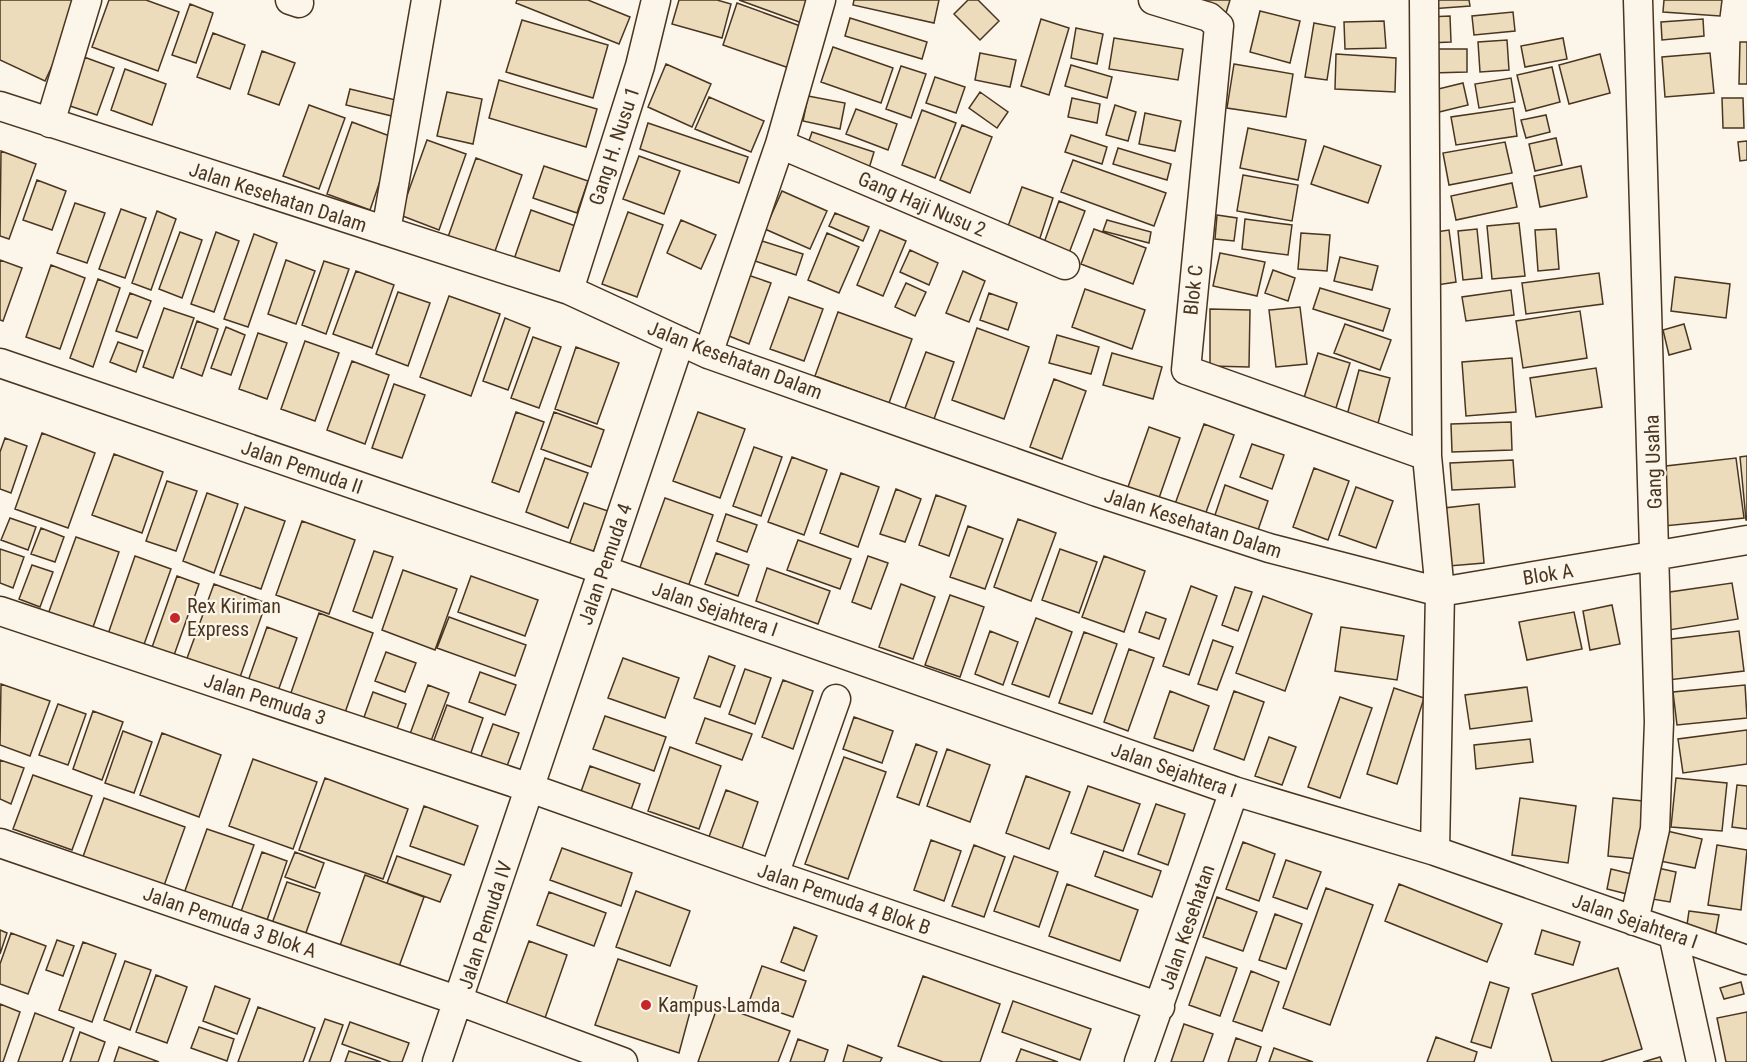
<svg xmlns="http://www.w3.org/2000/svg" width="1747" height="1062" font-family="'Roboto Condensed',sans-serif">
<rect width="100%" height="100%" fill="#fbf6e9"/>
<path fill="#ecdcbc" stroke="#4a3520" stroke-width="1.5" d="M0,0H83L45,81L0,60Z
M109,0H146L179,12L158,71L92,47Z
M517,0H588L630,17L619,44L516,3Z
M679,0H717L731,4L722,38L672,24Z
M739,0H810L802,23Z
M854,0H939L934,23L853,5Z
M968,0H978L999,21L980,40L954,14Z
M1198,0H1230L1226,13L1197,4Z
M1429,0H1469L1470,6L1430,9Z
M1664,0H1722L1720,16L1663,12Z
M737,3L803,27L789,68L723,45Z
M190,4L213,13L196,63L172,55Z
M1260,11L1300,21L1290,63L1250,52Z
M1513,12L1515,31L1474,35L1472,16Z
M1450,16L1451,42L1428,43L1427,17Z
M850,18L927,42L922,59L845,36Z
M1041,19L1069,28L1049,95L1021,86Z
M1703,19L1704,36L1662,40L1661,22Z
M522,20L608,45L593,98L506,72Z
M1384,21L1386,48L1345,49L1344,22Z
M1314,23L1335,27L1327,80L1305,77Z
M1076,28L1103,34L1097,64L1071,58Z
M213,33L245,45L230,89L197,77Z
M1114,38L1183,49L1178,80L1109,69Z
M1563,38L1567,59L1525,67L1521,46Z
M1507,40L1509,70L1480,72L1478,42Z
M1740,42H1747V84H1739Z
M833,47L893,68L881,103L821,82Z
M1430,49H1467V72L1431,73Z
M262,51L295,63L279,105L248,94Z
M980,53L1016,60L1010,87L975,80Z
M1710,53L1714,93L1665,97L1662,57Z
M1336,54L1396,58L1395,92L1335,89Z
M1600,54L1610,93L1569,104L1559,65Z
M84,57L114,68L97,115L67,105Z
M666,64L711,84L692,127L648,107Z
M1234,64L1293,74L1286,117L1227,108Z
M1071,65L1112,77L1107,98L1065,86Z
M901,66L926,74L911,118L886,109Z
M1552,67L1560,102L1526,111L1517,75Z
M125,69L166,84L152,125L111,110Z
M935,77L965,87L956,113L926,103Z
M1511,78L1515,102L1479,108L1475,84Z
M499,80L597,109L586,147L489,118Z
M1463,83L1468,105L1435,113L1430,91Z
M350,89L400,101L396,117L346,105Z
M447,92L482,99L473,144L437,136Z
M980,92L1008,112L997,128L969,108Z
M808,96L845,103L840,129L803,121Z
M709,97L764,121L751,152L695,129Z
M1072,98L1100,104L1097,123L1068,117Z
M1722,98H1743L1744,128H1723Z
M309,105L345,118L319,189L283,176Z
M1115,105L1136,112L1128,141L1106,135Z
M1513,108L1517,136L1456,145L1451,117Z
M856,109L897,124L888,150L846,134Z
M922,110L956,123L935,178L902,165Z
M1145,113L1181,121L1175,151L1139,144Z
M1546,115L1550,132L1526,138L1521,120Z
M352,122L395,138L370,210L327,194Z
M648,123L748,157L739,183L640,149Z
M962,125L992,137L970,193L940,180Z
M1248,128L1306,140L1298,180L1240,168Z
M812,132L874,152L867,175L804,155Z
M1071,135L1107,147L1102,164L1065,152Z
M1556,138L1562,165L1535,171L1529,144Z
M427,140L466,154L439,230L400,215Z
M1747,141V160L1740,161L1738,142Z
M1505,142L1512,173L1449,185L1443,153Z
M1324,146L1381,166L1368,203L1311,184Z
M1118,148L1171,164L1167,180L1113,164Z
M1,151L36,164L9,239L0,236Z
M639,156L680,171L664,214L623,199Z
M476,158L522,175L494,254L448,237Z
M1073,160L1166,193L1154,226L1061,192Z
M544,166L588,181L577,213L533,198Z
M1581,166L1587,197L1540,207L1534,176Z
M1243,175L1298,185L1292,221L1237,211Z
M37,180L66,191L52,230L23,220Z
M1512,183L1517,207L1456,220L1451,196Z
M1022,187L1053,198L1038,244L1006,232Z
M782,191L827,211L810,249L765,229Z
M1059,201L1085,211L1066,261L1041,251Z
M75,203L105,213L87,263L57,253Z
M121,209L146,218L125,278L99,269Z
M531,210L581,228L561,286L511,268Z
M157,211L176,219L151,290L132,283Z
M628,212L663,225L637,297L602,284Z
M835,213L869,227L863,241L829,226Z
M1217,215L1237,218L1234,241L1215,239Z
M1245,219L1292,225L1288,255L1242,249Z
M681,220L716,235L701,269L667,253Z
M1107,220L1151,232L1149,243L1103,231Z
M1519,223L1525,276L1492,279L1487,226Z
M1094,229L1146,248L1133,284L1081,264Z
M1477,229L1482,278L1463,280L1458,231Z
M1556,229L1559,269L1538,271L1535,230Z
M880,230L906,241L883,296L857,285Z
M1449,230L1456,282L1437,285L1429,233Z
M180,232L202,240L182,298L159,289Z
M216,232L239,241L214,312L191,304Z
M827,233L859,247L839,293L808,280Z
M1301,233L1330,235L1327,271L1298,269Z
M254,234L277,243L248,327L224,319Z
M762,241L803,254L796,275L755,261Z
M910,250L938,263L929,285L900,272Z
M1220,253L1265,262L1257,296L1213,286Z
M1340,257L1378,266L1372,290L1334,281Z
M0,260L22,268L3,321L0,320Z
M286,260L315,271L296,324L268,314Z
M324,261L349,269L326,334L302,325Z
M51,265L85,278L60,349L26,337Z
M1273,270L1295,278L1288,301L1265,293Z
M356,271L394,285L372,348L333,334Z
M963,271L985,281L969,322L946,313Z
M1599,273L1603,304L1526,314L1522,283Z
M745,274L771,283L749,344L724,334Z
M1675,277L1730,284L1726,318L1671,311Z
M98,279L120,288L93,367L70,358Z
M906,283L926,292L915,316L895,307Z
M1320,288L1390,309L1383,331L1313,309Z
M1085,289L1145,310L1132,349L1072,327Z
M1511,290L1514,315L1466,321L1462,297Z
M398,292L430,303L408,366L376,354Z
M130,293L151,301L137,338L116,331Z
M989,293L1017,303L1008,330L980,320Z
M449,296L500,314L471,396L420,377Z
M789,297L823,309L804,361L770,349Z
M1300,307L1307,364L1276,367L1269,310Z
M164,308L194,318L173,378L143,367Z
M1210,309L1250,310L1249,367L1210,366Z
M1580,311L1587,358L1523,368L1516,321Z
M838,312L912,339L889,403L815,376Z
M505,318L530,328L508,390L483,381Z
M197,321L218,329L202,376L181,368Z
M1345,324L1391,340L1380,370L1334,353Z
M1684,324L1691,349L1669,355L1663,330Z
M226,327L245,335L231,375L211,368Z
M977,328L1029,347L1004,419L952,400Z
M258,333L287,343L267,399L239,389Z
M1057,335L1099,347L1091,374L1049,363Z
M533,337L561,347L539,408L511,398Z
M305,341L339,353L315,421L281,409Z
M118,342L143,351L136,372L110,362Z
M576,347L619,363L597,424L555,409Z
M926,352L954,362L933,422L904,411Z
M1112,353L1162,367L1153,399L1103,385Z
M1318,353L1350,363L1335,411L1303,401Z
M1512,358L1516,412L1466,416L1462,362Z
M352,361L389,375L365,444L327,430Z
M1596,368L1602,407L1536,417L1530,378Z
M1359,370L1390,378L1377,427L1346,419Z
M1054,379L1086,391L1062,459L1030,447Z
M394,384L425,395L402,458L372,448Z
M516,412L544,422L519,492L492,482Z
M554,412L604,430L591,467L541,449Z
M698,412L745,429L720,498L673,481Z
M1511,422L1512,450L1452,452L1451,424Z
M1204,424L1234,435L1205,515L1175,504Z
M1149,427L1180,438L1159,498L1128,487Z
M42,433L95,453L68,528L15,509Z
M5,438L27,446L11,493L0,489V452Z
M1252,444L1284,455L1272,489L1240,477Z
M754,447L782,457L761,516L733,506Z
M114,454L163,472L142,533L92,515Z
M1747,456V520H1746L1740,457Z
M792,457L827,470L804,535L768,522Z
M545,458L588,473L568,528L526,512Z
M1736,458L1744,518L1664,526L1657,467Z
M1513,460L1515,487L1452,490L1450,463Z
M1314,468L1349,481L1328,540L1293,527Z
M841,473L879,487L858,547L820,533Z
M167,481L197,491L176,551L146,541Z
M1225,485L1268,501L1257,533L1214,518Z
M1356,487L1393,501L1376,548L1339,535Z
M896,489L921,499L905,542L880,534Z
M207,493L238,504L214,573L183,561Z
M936,495L966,506L949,556L919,545Z
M665,498L713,515L688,587L639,570Z
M584,503L608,511L592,556L568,548Z
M1479,504L1484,563L1449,566L1444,508Z
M245,507L285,521L261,589L220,575Z
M726,514L757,525L747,552L717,541Z
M10,518L36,527L28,550L1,540Z
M1018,519L1056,533L1031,601L994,587Z
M302,521L355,540L329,614L276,595Z
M968,526L1003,539L985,589L950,577Z
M41,528L64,537L55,562L31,554Z
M76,537L119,552L91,633L47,617Z
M798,540L851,559L840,589L787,570Z
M0,549L24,557L13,588L0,583Z
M1060,549L1097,562L1079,613L1042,600Z
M374,551L393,557L372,618L353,611Z
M716,553L749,565L738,596L705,584Z
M135,556L171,569L142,650L107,637Z
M868,556L888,563L871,609L852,602Z
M1104,556L1145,571L1124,632L1082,617Z
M32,565L53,572L40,607L19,599Z
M767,568L830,591L818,624L756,601Z
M403,570L457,589L435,650L382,630Z
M177,576L199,584L172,661L150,653Z
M471,576L538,600L525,636L458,612Z
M1732,583L1738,619L1669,630L1663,593Z
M214,584L266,603L239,680L186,661Z
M901,584L935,597L913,659L879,647Z
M1191,586L1217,596L1189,675L1163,666Z
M1235,587L1252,592L1238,631L1222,625Z
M950,595L984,607L960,677L925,665Z
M1263,596L1312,614L1285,691L1236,673Z
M1612,605L1620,644L1590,650L1583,611Z
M1146,612L1166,619L1159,639L1139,632Z
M1574,612L1582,649L1527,660L1519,622Z
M319,613L373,633L341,724L287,704Z
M449,617L526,645L515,676L437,648Z
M1036,618L1072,632L1049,697L1012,684Z
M267,627L297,638L278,691L248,681Z
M1341,627L1404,636L1397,680L1335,671Z
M990,631L1018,642L1003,685L975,674Z
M1739,631L1744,671L1668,680L1663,640Z
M1084,632L1117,644L1092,714L1059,703Z
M1213,640L1233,647L1217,690L1198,684Z
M1129,649L1154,658L1128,731L1104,722Z
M386,652L416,663L405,692L375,681Z
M709,656L735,666L720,707L694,698Z
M623,658L679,678L665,718L608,698Z
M745,669L771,678L755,724L729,714Z
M480,672L516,685L505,715L469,702Z
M783,680L813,691L793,749L762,737Z
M1,684L50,701L30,756L0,745Z
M428,685L449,693L431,741L410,734Z
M1745,685L1747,718L1677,725L1673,692Z
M1527,687L1532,721L1470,729L1465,695Z
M1394,688L1424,698L1397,784L1367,774Z
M1170,691L1209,706L1193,751L1154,738Z
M1234,691L1264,702L1244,760L1214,749Z
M373,692L406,704L396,732L363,720Z
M1340,697L1372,708L1340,798L1308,787Z
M58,704L86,714L68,765L39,755Z
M447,705L483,718L468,761L431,748Z
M93,711L123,722L102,780L73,769Z
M605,716L666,737L654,771L593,749Z
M854,717L893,731L882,763L843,749Z
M705,718L752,734L742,760L696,743Z
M493,724L519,733L506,769L480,759Z
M1747,730V764L1683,773L1678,739Z
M123,731L152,742L134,793L105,783Z
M162,733L221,755L199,817L140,795Z
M1269,737L1296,747L1282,785L1255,776Z
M1530,739L1533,762L1476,769L1474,745Z
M916,744L937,752L919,805L897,797Z
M670,747L721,766L699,829L648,811Z
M947,749L990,765L970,822L927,806Z
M844,757L886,772L848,879L805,864Z
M253,759L317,782L293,849L229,826Z
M0,760L24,768L11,804L0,799Z
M590,766L640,784L627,821L577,803Z
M33,775L92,796L72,850L13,829Z
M1026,776L1070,792L1049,849L1006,833Z
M325,778L408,809L383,879L299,850Z
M1676,778L1727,783L1722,831L1671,827Z
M1737,785L1747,786V829L1732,827Z
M1088,786L1140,804L1123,851L1071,833Z
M726,790L758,802L739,857L706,845Z
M104,798L185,827L161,894L80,865Z
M1520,798L1576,806L1568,863L1512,855Z
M1613,798L1643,801L1638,859L1608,856Z
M1156,804L1185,814L1168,865L1138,854Z
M424,806L478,826L464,865L410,846Z
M207,829L254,845L229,915L182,899Z
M1667,831L1702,839L1695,868L1660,861Z
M931,840L961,851L944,901L914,890Z
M1243,842L1275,854L1259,901L1226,889Z
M974,845L1005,857L984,917L952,906Z
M1717,845L1747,850L1741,910L1708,905Z
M562,848L632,873L621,906L550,880Z
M1104,851L1161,871L1152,897L1095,876Z
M262,852L287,861L263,932L237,923Z
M295,852L324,863L315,888L285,877Z
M397,856L451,875L440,902L387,883Z
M1014,856L1058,872L1039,927L994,911Z
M1286,860L1321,872L1307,909L1273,897Z
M1658,868L1676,872L1670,902L1652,899Z
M1611,869L1636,875L1631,895L1607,889Z
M365,875L424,897L396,975L337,954Z
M287,882L320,893L303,941L270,929Z
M1067,884L1138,910L1120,961L1049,936Z
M1399,884L1502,924L1487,962L1385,921Z
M1326,888L1373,905L1330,1025L1283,1008Z
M636,891L690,911L670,966L616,947Z
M549,892L606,913L594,946L537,925Z
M1217,897L1257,912L1243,951L1203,937Z
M1689,911L1719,915L1715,937L1686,932Z
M1275,914L1302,924L1286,969L1259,960Z
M794,927L817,936L804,971L781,962Z
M0,930L7,933L0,954Z
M1542,930L1580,942L1573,965L1535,954Z
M11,933L46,946L28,994L0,984V964Z
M57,940L74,946L63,976L46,970Z
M529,941L567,955L544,1021L505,1007Z
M83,942L116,954L92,1022L59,1010Z
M1206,957L1237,968L1220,1016L1189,1005Z
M618,959L697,986L679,1053L595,1025Z
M125,961L151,970L130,1030L104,1020Z
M762,966L806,981L793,1017L749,1002Z
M1618,968L1642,1049L1600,1062H1552L1532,994Z
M1251,971L1279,982L1262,1031L1233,1021Z
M156,975L187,987L167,1043L136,1032Z
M923,976L1000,1004L980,1062H943L898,1046Z
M1490,982L1509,988L1491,1048L1471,1042Z
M1741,982L1744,994L1724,999L1720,988Z
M215,986L250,999L237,1034L203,1021Z
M1013,1001L1091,1029L1080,1060L1002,1032Z
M0,1004L20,1012L3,1062H0Z
M718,1005L790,1031L778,1062H698Z
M258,1007L315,1028L303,1062H238Z
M1747,1012V1062H1726L1717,1018Z
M35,1013L74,1028L62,1062H18Z
M325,1019L343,1025L330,1062H309Z
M350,1022L409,1043L402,1062H391L342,1044Z
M1184,1024L1213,1034L1203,1062H1171Z
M199,1027L234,1039L227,1061L191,1048Z
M80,1032L105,1042L98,1062H70Z
M1436,1037L1477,1052L1474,1062H1427Z
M1236,1038L1261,1047L1256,1062H1228Z
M798,1039L828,1050L824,1062H790Z
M848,1045L882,1058L880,1062H843Z
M119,1047L159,1062H114Z
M1274,1048L1313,1062H1269Z
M1021,1049L1058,1062H1016Z
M349,1051L381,1062H345Z
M1660,1057L1662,1062H1643Z"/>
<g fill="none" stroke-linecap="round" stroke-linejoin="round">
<defs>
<path id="minor" d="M290,0L299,3
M1153,0L1209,17L1219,26L1186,370L1427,456
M1424,0L1427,456L1440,592L1435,851
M0,106L569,290L708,354L1097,492L1269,548L1440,592L1747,540
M50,123L87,0
M780,144L1065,265
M386,231L426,0
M569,290L640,66L656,0
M708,354L780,144L821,0
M0,363L603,570L1234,791L1435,851L1747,960
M0,611L530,788L763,871L1160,1007
M0,843L459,1001L623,1062
M774,875L836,699
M1634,921L1655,829L1659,722L1638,0
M1673,934L1701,1062
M437,1062L680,341
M1139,1062L1234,791"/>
</defs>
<use href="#minor" stroke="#4a3520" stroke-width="31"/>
<use href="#minor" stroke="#fbf6e9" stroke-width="28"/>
</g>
<g fill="#c62828" stroke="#fbf6e9" stroke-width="2">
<circle cx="175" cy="618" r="6"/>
<circle cx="646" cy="1005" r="6"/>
</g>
<g text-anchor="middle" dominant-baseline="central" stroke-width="4.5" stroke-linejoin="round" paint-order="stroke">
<g font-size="20" fill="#4a3520" stroke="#fbf6e9">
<text transform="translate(614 146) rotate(-72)">Gang H. Nusu 1</text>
<text transform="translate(278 197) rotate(18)">Jalan Kesehatan Dalam</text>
<text transform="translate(922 204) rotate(23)">Gang Haji Nusu 2</text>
<text transform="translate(1193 290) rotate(-84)">Blok C</text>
<text transform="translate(735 360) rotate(21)">Jalan Kesehatan Dalam</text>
<text transform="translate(1653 462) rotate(-92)">Gang Usaha</text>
<text transform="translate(302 467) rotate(19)">Jalan Pemuda II</text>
<text transform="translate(1193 523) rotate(18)">Jalan Kesehatan Dalam</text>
<text transform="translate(605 564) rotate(-71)">Jalan Pemuda 4</text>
<text transform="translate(1548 574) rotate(-9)">Blok A</text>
<text transform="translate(715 609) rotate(19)">Jalan Sejahtera I</text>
<text transform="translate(265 699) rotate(18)">Jalan Pemuda 3</text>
<text transform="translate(1174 770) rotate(19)">Jalan Sejahtera I</text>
<text transform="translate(844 899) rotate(19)">Jalan Pemuda 4 Blok B</text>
<text transform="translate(1635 921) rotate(19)">Jalan Sejahtera I</text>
<text transform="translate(230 922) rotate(19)">Jalan Pemuda 3 Blok A</text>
<text transform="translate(485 925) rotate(-72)">Jalan Pemuda IV</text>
<text transform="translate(1187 927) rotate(-71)">Jalan Kesehatan</text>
</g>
<g font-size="20" fill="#4a3520" stroke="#fbf6e9" text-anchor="start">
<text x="187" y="606">Rex Kiriman<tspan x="187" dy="23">Express</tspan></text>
<text x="658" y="1005">Kampus Lamda</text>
</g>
</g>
</svg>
